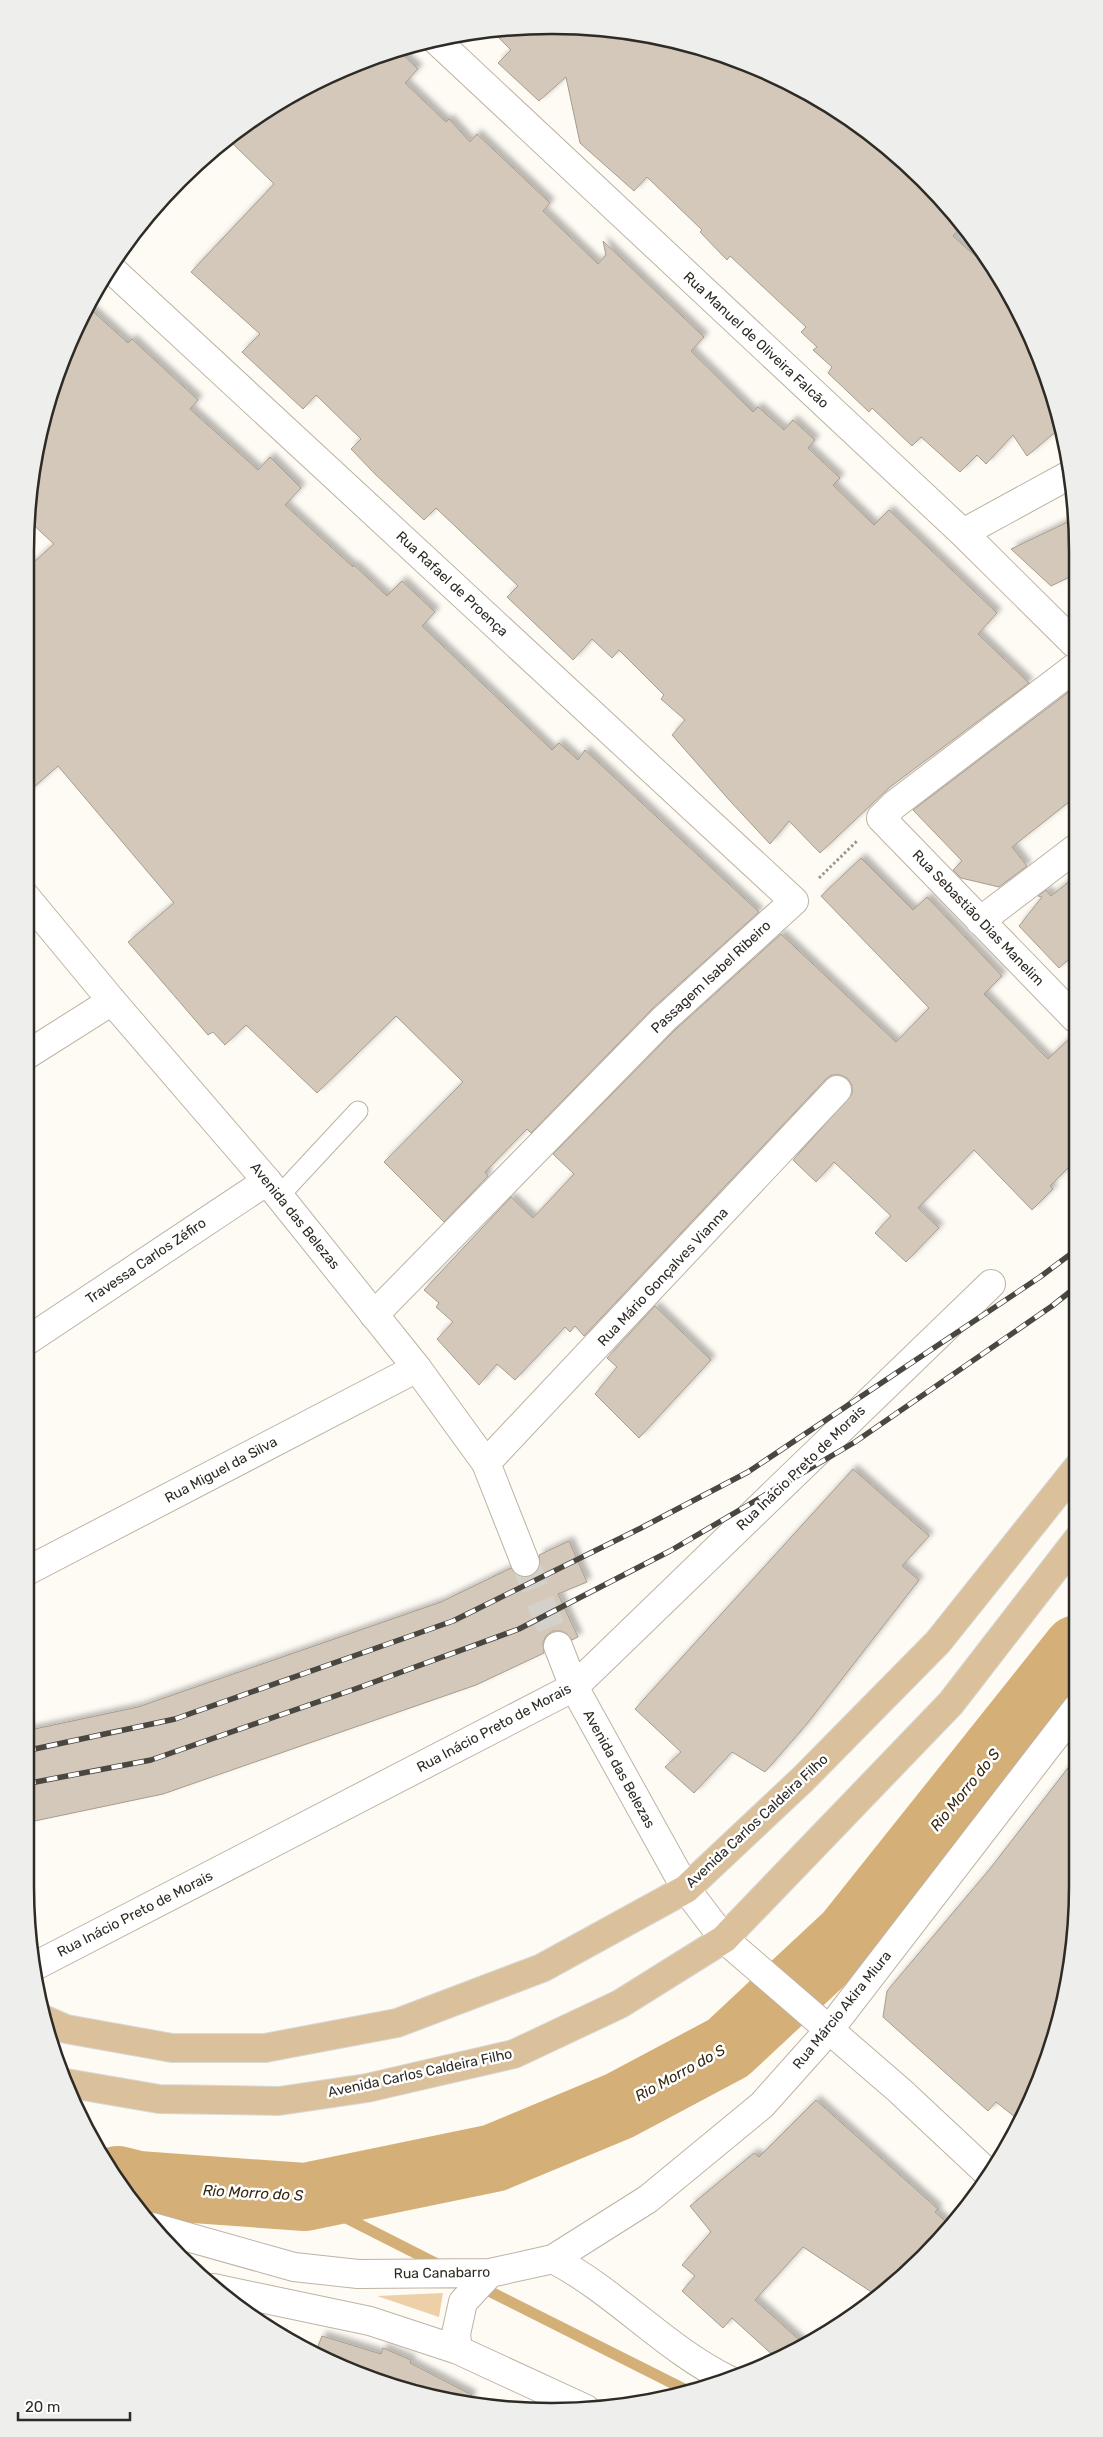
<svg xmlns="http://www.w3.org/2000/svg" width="1103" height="2437" font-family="Rubik,sans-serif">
<defs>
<filter id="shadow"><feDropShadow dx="4.5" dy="-4.5" stdDeviation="2.5" flood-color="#0004"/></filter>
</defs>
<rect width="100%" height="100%" fill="#fefaf4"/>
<path fill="#edd0a7" d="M443,2293L439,2317L377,2296Z"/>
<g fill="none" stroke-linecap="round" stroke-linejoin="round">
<path stroke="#d4af78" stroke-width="11" d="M305,2197L441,2266
M477,2285L690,2392"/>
<path stroke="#d4af78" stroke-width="68" d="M118,2180L138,2185L305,2197L494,2158L619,2106L728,2048L849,1935L1077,1649"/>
</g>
<path fill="#d3c8b9" stroke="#a79d8e" filter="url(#shadow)" d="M551,25L654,35L753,65L872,134L963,225L953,236L992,271L1038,350L1059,429L1027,456L1013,435L986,464L977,455L960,472L921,437L912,446L872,408L869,412L828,373L832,367L813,350L817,347L801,332L806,327L730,256L727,260L700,232L702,230L647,177L634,191L580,143L566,77L539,101L498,63L511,50L492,31Z
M398,50L418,69L405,83L446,122L449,119L470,142L477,134L550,203L543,211L598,264L606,255L603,241L704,337L691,351L753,412L758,407L784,430L793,420L815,440L808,448L840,478L833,485L874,525L889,510L997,613L978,634L1029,683L890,787L820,853L789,821L770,844L730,801L672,735L685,720L661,699L664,695L619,650L612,658L592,639L573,660L507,597L518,586L436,508L424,520L375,474L351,449L361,439L316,395L303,409L242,352L260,334L191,272L274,184L228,139L259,114L350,65Z
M88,307L128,343L132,339L198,400L190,409L258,470L270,457L301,488L285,505L353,567L354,565L387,596L402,581L435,612L422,626L552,750L559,743L578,760L585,750L759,912L653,1008L531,1133L527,1129L485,1172L488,1176L444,1222L384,1162L463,1082L396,1016L317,1093L246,1025L225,1045L213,1032L208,1035L128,942L174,903L58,766L25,795V570L54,544L28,520L35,449L65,350Z
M1074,519V575L1051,586L1011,549Z
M1074,688V798L1012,847L1027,866L999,887L961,878L953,870L962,861L913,810Z
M861,858L913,910L927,897L1002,976L984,994L1048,1059L1075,1033L1076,1160L1050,1186L1053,1189L1032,1210L974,1150L918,1208L939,1228L906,1262L875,1233L891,1216L834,1162L816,1182L793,1160L852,1094V1085L847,1078L840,1075H832L826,1079L584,1336L575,1326L570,1332L565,1327L515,1380L497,1364L479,1385L437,1339L453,1322L436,1307L439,1303L424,1290L511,1197L533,1218L574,1174L553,1154L675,1030L781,934L896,1042L929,1008L821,896Z
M1075,877V954L1059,968L1019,926L1042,897L1038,896L1046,890L1051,896Z
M655,1306L711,1360L639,1438L595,1394L617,1367L607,1358Z
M853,1469L929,1536L902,1566L919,1580L806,1725L765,1772L732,1752L694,1793L665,1767L681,1752L635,1709Z
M569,1541L587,1582L558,1594L578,1637L572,1640L567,1634L561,1631H553L546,1636L543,1643L544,1653L476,1685L163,1794L25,1823V1731L138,1707L441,1602L511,1568L516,1574L522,1577H530L537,1572L540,1565L539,1555Z
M1078,1755V1886L1068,1988L1038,2087L1020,2121L996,2102L988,2111L883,2017L887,1991L989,1870Z
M816,2100L938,2209L935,2212L952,2227L879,2297L803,2247L755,2300L806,2346L777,2359L732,2318L723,2328L682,2291L695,2276L682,2265L711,2232L690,2206L754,2153L759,2157Z
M322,2336L381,2354L383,2348L411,2360L410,2363L472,2395L468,2404L449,2402L382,2384L315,2354Z"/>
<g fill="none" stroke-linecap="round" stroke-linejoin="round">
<path stroke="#d4d0ca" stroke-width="28" stroke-dasharray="28 14" stroke-linecap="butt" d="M525,1562L558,1646"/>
<defs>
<path id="lane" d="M279,1196L358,1111"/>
<path id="street" d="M435,39L963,533L1074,643
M109,267L794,901L664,1019L374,1315
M963,533L1071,474
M1074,668L894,805L881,818L1075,1018
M980,921L1075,849
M25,1056L112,1001
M25,1342L267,1181
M486,1463L837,1090
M25,1572L417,1368
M33,1967L574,1687L991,1284
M829,2030L1077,1708"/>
<path id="secondary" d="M25,896L112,1001L267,1181L417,1368L486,1463L525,1562
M558,1646L574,1687L686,1889L724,1939L899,2090L991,2176
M152,2227L294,2267L358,2274L490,2273L553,2259C616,2292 664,2348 729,2380
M553,2259L648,2199L762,2105L829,2030
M213,2288L370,2321L458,2350L586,2409
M458,2350L456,2334L463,2302L490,2273"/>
<path id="primary" d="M43,2019L66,2029L172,2048H265L397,2023L542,1968L686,1889L803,1779L938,1642L1077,1468
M66,2083L159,2099L279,2101L367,2088L514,2054L620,2004L724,1939L951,1703L1077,1540"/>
</defs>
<use href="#lane" stroke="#beb3a4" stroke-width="21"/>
<use href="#street" stroke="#beb3a4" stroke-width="30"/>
<use href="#secondary" stroke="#beb3a4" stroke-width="30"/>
<use href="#primary" stroke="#d9d9d8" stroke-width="30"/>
<path stroke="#9a9690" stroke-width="3" stroke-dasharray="2.5 2.5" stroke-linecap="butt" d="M819,878L857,841"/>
<use href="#lane" stroke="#fff" stroke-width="19"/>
<use href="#street" stroke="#fff" stroke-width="28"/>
<use href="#secondary" stroke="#fff" stroke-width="28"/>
<use href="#primary" stroke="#dac19b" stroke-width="28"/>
<defs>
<path id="rail" d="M25,1751L175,1719L453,1621L641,1528L748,1472L1040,1277L1076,1250
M25,1784L151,1760L355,1689L519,1629L670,1551L855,1442L1052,1306L1076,1287"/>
</defs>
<use href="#rail" stroke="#4a4640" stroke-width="5.5"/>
<use href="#rail" stroke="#fff" stroke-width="4" stroke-dasharray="11" stroke-linecap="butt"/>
</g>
<g text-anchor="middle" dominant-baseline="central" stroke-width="5" stroke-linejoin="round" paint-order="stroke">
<g font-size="14" fill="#2e2a24" stroke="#fff">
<text transform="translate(756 340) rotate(43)">Rua Manuel de Oliveira Falcão</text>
<text transform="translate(452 584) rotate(43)">Rua Rafael de Proença</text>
<text transform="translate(978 918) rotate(46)">Rua Sebastião Dias Manelim</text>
<text transform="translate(711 977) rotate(-43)">Passagem Isabel Ribeiro</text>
<text transform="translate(295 1216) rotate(51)">Avenida das Belezas</text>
<text transform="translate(146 1261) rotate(-34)">Travessa Carlos Zéfiro</text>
<text transform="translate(663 1277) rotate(-47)">Rua Mário Gonçalves Vianna</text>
<text transform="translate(801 1468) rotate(-44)">Rua Inácio Preto de Morais</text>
<text transform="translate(221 1470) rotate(-28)">Rua Miguel da Silva</text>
<text transform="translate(494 1728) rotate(-28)">Rua Inácio Preto de Morais</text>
<text transform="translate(619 1769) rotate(61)">Avenida das Belezas</text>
<text transform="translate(757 1821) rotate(-43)">Avenida Carlos Caldeira Filho</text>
<text transform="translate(135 1914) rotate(-27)">Rua Inácio Preto de Morais</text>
<text transform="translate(842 2010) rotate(-51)">Rua Márcio Akira Miura</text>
<text transform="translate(420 2073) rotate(-12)">Avenida Carlos Caldeira Filho</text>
<text transform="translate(442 2273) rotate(-1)">Rua Canabarro</text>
</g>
<g font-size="15" font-style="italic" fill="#382910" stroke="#fff">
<text transform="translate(965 1790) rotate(-51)">Rio Morro do S</text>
<text transform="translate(680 2073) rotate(-29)">Rio Morro do S</text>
<text transform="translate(253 2193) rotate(3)">Rio Morro do S</text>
</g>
</g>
<path d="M0 0H1103V2437H0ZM551 34H552A517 517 0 0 1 1069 551V1886A517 517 0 0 1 552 2403H551A517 517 0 0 1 34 1886V551A517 517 0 0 1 551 34Z" fill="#eeeeed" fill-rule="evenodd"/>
<path fill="none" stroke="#2e2a24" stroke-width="2.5" d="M551 34H552A517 517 0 0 1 1069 551V1886A517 517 0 0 1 552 2403H551A517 517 0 0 1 34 1886V551A517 517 0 0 1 551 34Z"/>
<path d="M18 2412v8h112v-8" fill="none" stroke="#2e2a24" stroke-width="2.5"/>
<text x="25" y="2412" font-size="15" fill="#2e2a24" stroke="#ffffff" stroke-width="4" paint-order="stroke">20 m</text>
</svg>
